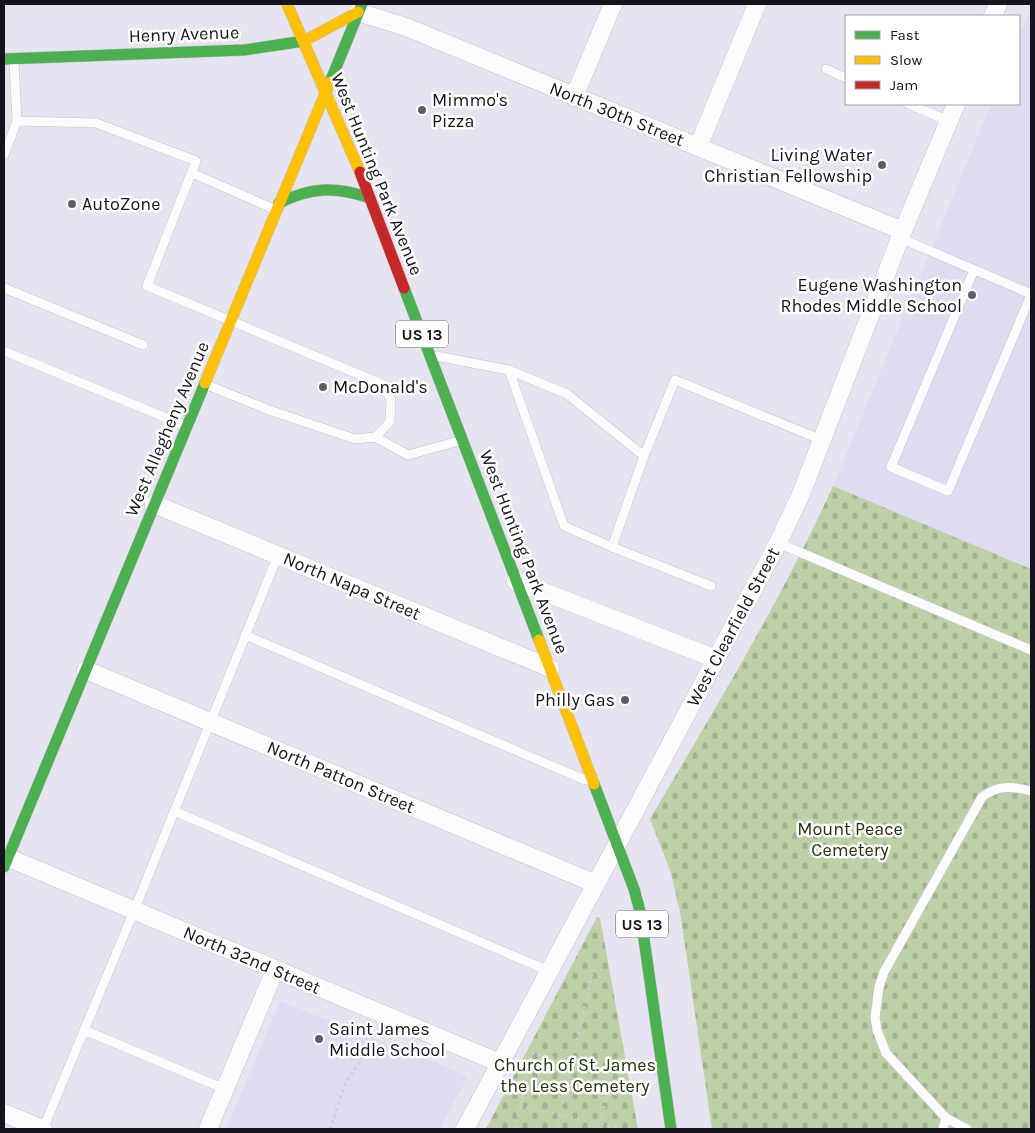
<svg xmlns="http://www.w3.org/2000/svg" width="1035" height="1133" font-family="Karla,sans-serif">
<defs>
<pattern id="cemetery-stones" width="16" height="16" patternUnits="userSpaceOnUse" patternTransform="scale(1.25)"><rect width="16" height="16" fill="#bed0a8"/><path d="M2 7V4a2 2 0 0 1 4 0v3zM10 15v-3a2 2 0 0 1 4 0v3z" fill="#a2b290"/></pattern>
</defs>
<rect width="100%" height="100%" fill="#e7e4f1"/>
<path fill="#e0dbf1" d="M1031,7V569L833,486L991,104H1019V37Z
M280,1001L468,1076L440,1129H226Z"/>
<path fill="url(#cemetery-stones)" d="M833,486L1031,569V1129H712L680,912L671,873L650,819C714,710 781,601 833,486Z
M597,917L600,918L638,1129H486Z"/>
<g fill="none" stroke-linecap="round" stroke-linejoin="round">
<defs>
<path id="lane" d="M826,69L846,78
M908,104L949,121
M17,121L96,123L196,161L147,286L382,384L391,399L390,422L375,437L355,439L269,410L207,385
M4,155L17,121L14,63
M192,173L276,210
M900,238L1031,294
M974,270L891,467L948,491L1031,295
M4,288L143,345
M4,351L186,426
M436,356L509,370
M375,437L408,455L459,441
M644,456L567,394L509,370L564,526L612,547L644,456L675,380L822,440
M778,543L1031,650
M612,547L711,586
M245,635L585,780
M174,811L549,971
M84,1030L225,1089
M43,1129L134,911L278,555
M943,1129L946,1118
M967,1129L946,1118L886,1053L877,1030L875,1017L879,987L884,972L982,797C997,785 1013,786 1031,791"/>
<path id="street" d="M358,12L406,27L903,231
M993,16L998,4
M574,97L613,4
M698,147L757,4
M154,504L550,668
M516,581L716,659
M86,670L596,884
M4,856L500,1063
M4,1113L43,1129
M208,1129L275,970
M465,1129L778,543L801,494L900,238L956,104"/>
<path id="fast" d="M4,59L244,50L304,41
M330,82L362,4
M279,203C311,187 336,186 370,198
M404,288L539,640
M594,784L634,889L640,911L671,1129
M4,867L205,383"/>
<path id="slow" d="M287,4L360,172
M304,41L358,12
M205,383L330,82
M539,640L594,784"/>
<path id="jam" d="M360,172L404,288"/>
</defs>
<use href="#lane" stroke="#c3c1cb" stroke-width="10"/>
<use href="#street" stroke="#c3c1cb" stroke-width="19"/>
<use href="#fast" stroke="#c3c1cb" stroke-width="12"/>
<use href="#slow" stroke="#c3c1cb" stroke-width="12"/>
<use href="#jam" stroke="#c3c1cb" stroke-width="12"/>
<path stroke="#cecdd1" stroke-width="3" stroke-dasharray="2.5 4" stroke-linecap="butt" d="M520,1106L600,1124
M330,1129L345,1084L379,1033
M515,1129L532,1053L612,1072L600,1124L619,1129
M557,1129L593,969"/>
<use href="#lane" stroke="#fbfbfd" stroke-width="9"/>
<use href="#street" stroke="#fbfbfd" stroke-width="18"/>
<use href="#fast" stroke="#4caf50" stroke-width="11"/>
<use href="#slow" stroke="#ffc107" stroke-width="11"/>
<use href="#jam" stroke="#c62828" stroke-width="11"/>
</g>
<g fill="#5e5c66" stroke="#fff" stroke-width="2">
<circle cx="422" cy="110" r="5"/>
<circle cx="882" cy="165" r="5"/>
<circle cx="72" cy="204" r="5"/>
<circle cx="972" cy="295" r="5"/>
<circle cx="323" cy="387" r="5"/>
<circle cx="625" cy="700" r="5"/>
<circle cx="319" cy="1039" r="5"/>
</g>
<g text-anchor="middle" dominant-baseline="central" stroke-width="5" stroke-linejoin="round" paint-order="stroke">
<g fill="#fff" stroke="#5b5a5f" stroke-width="1">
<rect x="396" y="320.5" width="52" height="27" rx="4"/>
<rect x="616" y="910.5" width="52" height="27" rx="4"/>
</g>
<g font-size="16" font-weight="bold" fill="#15131b">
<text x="422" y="334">US 13</text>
<text x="642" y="924">US 13</text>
</g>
<g font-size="18" fill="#15131b" stroke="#fff">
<text transform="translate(184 34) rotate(-2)">Henry Avenue</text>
<text transform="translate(617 114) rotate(22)">North 30th Street</text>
<text transform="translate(377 174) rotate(68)">West Hunting Park Avenue</text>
<text transform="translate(167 429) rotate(-67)">West Allegheny Avenue</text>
<text transform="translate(524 552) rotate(69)">West Hunting Park Avenue</text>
<text transform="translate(352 586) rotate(23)">North Napa Street</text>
<text transform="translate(733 627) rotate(-62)">West Clearfield Street</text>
<text transform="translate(341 777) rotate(23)">North Patton Street</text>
<text transform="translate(252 960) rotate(23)">North 32nd Street</text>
</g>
<g font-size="18" fill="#15131b" stroke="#fff" text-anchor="start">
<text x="432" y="100">Mimmo's<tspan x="432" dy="21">Pizza</tspan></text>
<text x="872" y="155" text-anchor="end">Living Water<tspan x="872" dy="21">Christian Fellowship</tspan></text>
<text x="82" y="204">AutoZone</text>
<text x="962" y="285" text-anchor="end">Eugene Washington<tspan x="962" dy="21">Rhodes Middle School</tspan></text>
<text x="333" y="387">McDonald's</text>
<text x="615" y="700" text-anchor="end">Philly Gas</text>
<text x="329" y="1029">Saint James<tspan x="329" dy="21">Middle School</tspan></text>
</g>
<g font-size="18" fill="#24330d" stroke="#fff">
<text x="850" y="829">Mount Peace<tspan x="850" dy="21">Cemetery</tspan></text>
<text x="575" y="1065">Church of St. James<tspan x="575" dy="21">the Less Cemetery</tspan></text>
</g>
</g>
<rect width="1035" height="1133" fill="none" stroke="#15131b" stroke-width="10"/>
<rect x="845" y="15" width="175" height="90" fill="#ffffff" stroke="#a1a1a4"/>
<rect x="855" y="31" width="25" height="8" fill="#4caf50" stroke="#a1a1a4"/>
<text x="890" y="40" font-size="15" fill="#15131b">Fast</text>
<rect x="855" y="56" width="25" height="8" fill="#ffc107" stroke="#a1a1a4"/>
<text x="890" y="65" font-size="15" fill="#15131b">Slow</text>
<rect x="855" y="81" width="25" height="8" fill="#c62828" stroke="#a1a1a4"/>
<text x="890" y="90" font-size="15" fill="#15131b">Jam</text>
</svg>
